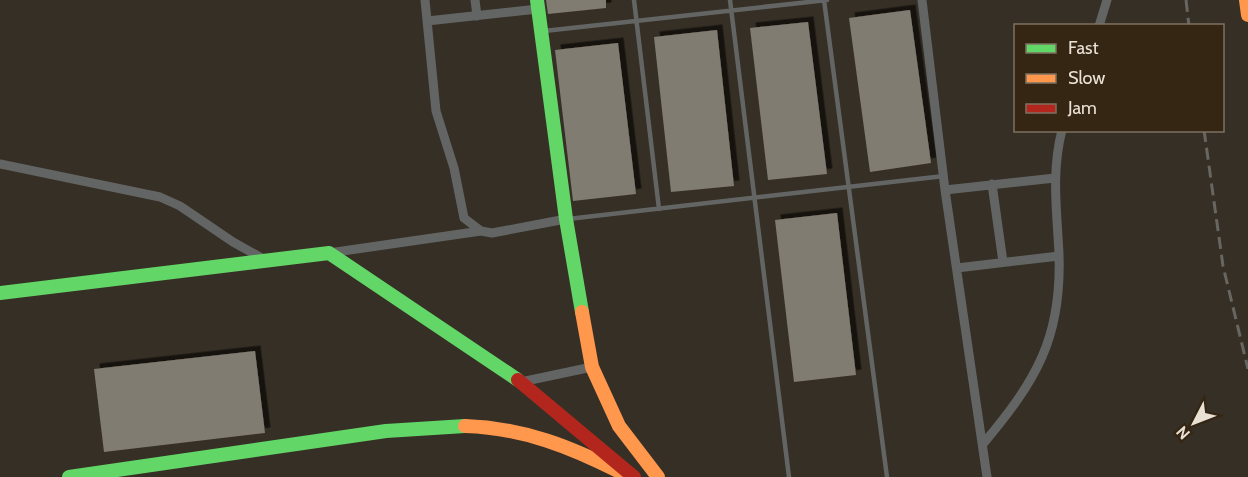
<svg xmlns="http://www.w3.org/2000/svg" width="1248" height="477" font-family="Cabin,sans-serif">
<defs>
<filter id="shadow"><feDropShadow dx="5.5" dy="-5.5" stdDeviation="0" flood-color="#0009"/></filter>
</defs>
<rect width="100%" height="100%" fill="#362f25"/>
<path fill="#817b71" filter="url(#shadow)" d="M546,0H606V8L548,14Z
M910,10L931,163L870,172L849,18Z
M808,22L827,174L768,180L750,28Z
M717,30L734,186L671,192L654,37Z
M618,43L636,194L573,201L555,50Z
M837,213L856,375L794,382L775,220Z
M255,351L265,433L104,452L94,369Z"/>
<g fill="none" stroke-linecap="round" stroke-linejoin="round">
<path stroke="#636564" stroke-width="4.5" d="M634,0L659,209
M730,0L789,477
M824,0L887,477
M544,31L827,0
M568,219L944,176"/>
<path stroke="#636564" stroke-width="9" d="M425,0L436,111L454,168L464,218L481,231L492,233L566,219
M475,0L477,16
M922,0L945,190L987,477
M427,21L538,9
M1099,26L1107,0
M0,164L160,197L180,206L233,242L269,262
M992,184L1003,262
M945,190L1055,178
M329,253L481,231
M957,268L1059,256
M521,382L592,367
M983,444C1036,381 1062,338 1059,254C1057,211 1051,173 1062,130"/>
<path stroke="#63d668" stroke-width="14" d="M537,0L566,219L582,312
M0,293L329,253L518,380
M69,477L386,431L465,426"/>
<path stroke="#ff974d" stroke-width="14" d="M1246,0L1248,15
M582,312L592,367L619,426L658,477
M465,426C524,428 571,447 622,473"/>
<path stroke="#b3261e" stroke-width="14" d="M518,380L634,477"/>
<path stroke="#676661" stroke-width="3" stroke-dasharray="12 6" stroke-linecap="butt" d="M1186,0L1189,26
M1204,130L1223,266L1248,369"/>
</g>
<rect x="1014" y="24" width="210" height="108" fill="#342613" stroke="#7d7161" stroke-width="1.5"/>
<rect x="1026" y="44" width="30" height="9" fill="#63d668" stroke="#7d7161" stroke-width="1.5"/>
<text x="1068" y="54" font-size="18" fill="#eae1d5">Fast</text>
<rect x="1026" y="74" width="30" height="9" fill="#ff974d" stroke="#7d7161" stroke-width="1.5"/>
<text x="1068" y="84" font-size="18" fill="#eae1d5">Slow</text>
<rect x="1026" y="104" width="30" height="9" fill="#b3261e" stroke="#7d7161" stroke-width="1.5"/>
<text x="1068" y="114" font-size="18" fill="#eae1d5">Jam</text>
<g transform="translate(1194 423) rotate(228)" stroke="#342613" stroke-width="4.5" paint-order="stroke">
<path d="M0-4.5L10 22L0 15L-10 22Z" fill="#eae1d5"/>
<text y="-9" font-size="16" font-weight="bold" text-anchor="middle" fill="#eae1d5">N</text>
</g>
</svg>
